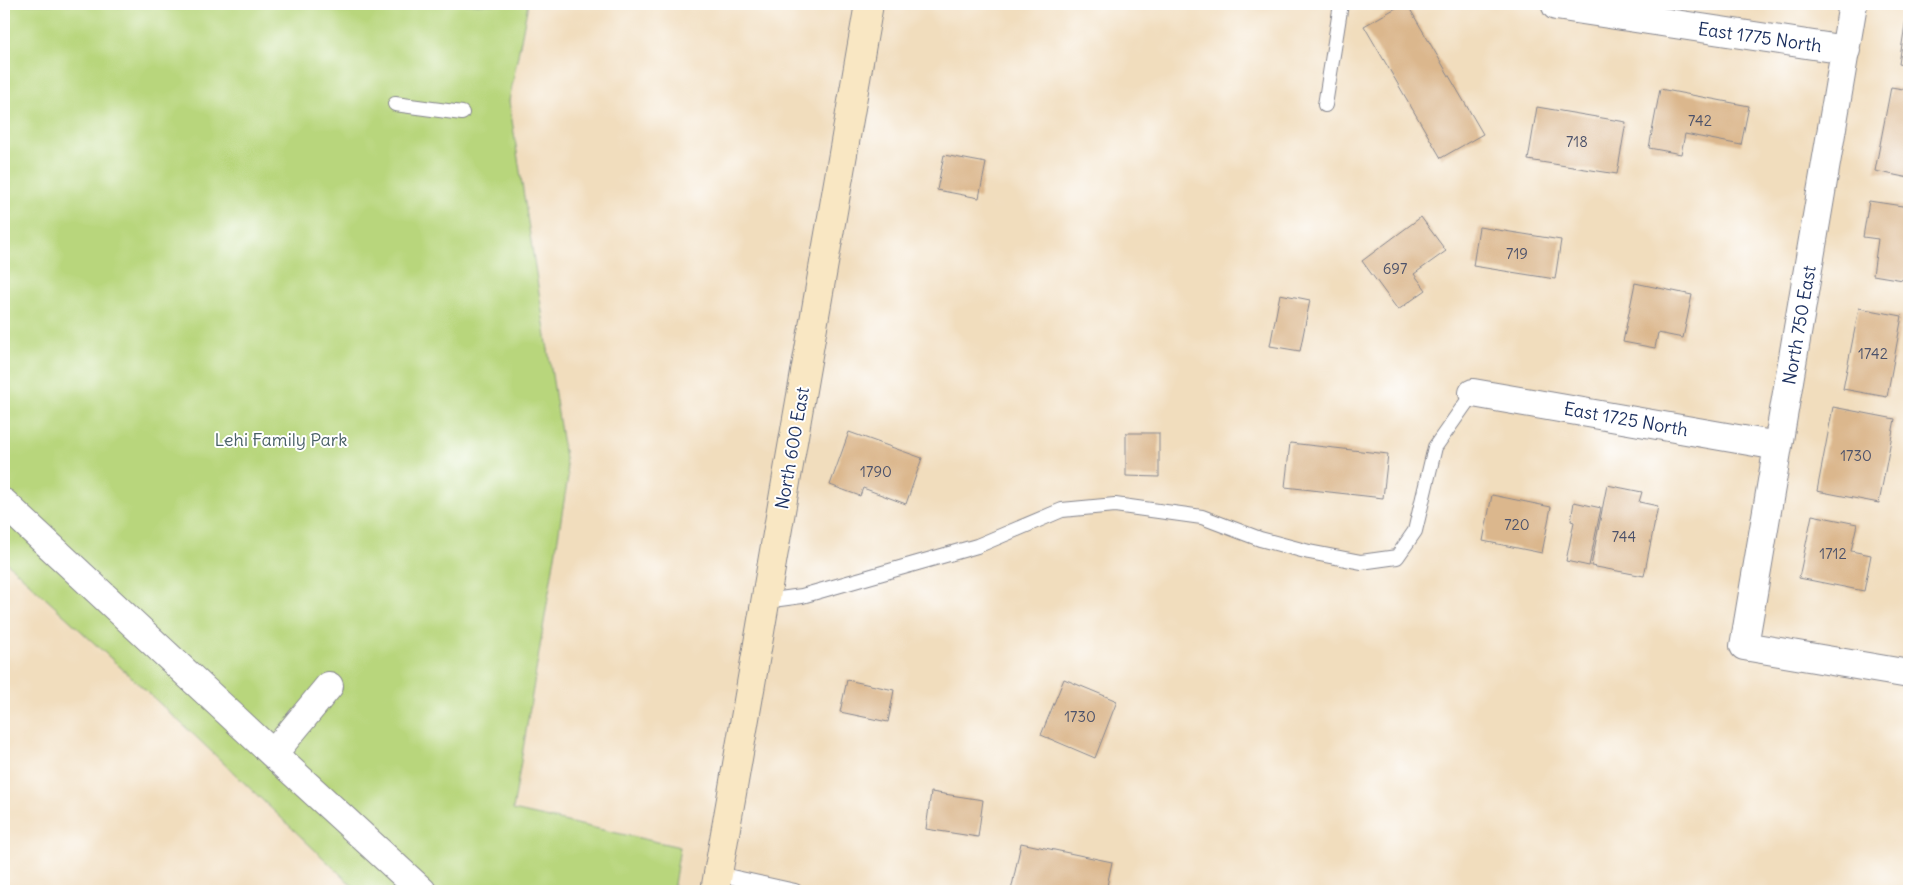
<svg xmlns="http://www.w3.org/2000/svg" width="1913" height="895" font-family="Delius,sans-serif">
<rect width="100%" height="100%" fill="#fff"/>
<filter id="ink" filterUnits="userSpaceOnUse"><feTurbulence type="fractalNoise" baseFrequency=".02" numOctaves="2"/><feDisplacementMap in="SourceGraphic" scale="10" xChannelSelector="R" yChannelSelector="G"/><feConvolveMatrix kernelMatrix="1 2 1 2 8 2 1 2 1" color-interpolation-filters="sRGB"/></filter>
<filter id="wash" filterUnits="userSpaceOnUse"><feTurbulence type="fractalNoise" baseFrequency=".0096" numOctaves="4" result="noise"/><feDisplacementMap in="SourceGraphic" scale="20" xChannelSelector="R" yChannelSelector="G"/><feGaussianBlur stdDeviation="1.12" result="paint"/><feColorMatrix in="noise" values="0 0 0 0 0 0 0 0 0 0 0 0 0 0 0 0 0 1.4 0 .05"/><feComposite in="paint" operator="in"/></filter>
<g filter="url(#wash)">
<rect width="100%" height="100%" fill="#f1ddbd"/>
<path fill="#b8d67c" stroke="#6a826d" d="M4,4H528L509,101L568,477L513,810L680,847L673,891H358L194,735L4,560Z"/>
<g id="blocks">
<path fill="#dbb78d" d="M1403,4H1407L1483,134L1441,158L1364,26Z
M1908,5H1909V66L1899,64Z
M1891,87L1909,90V178L1875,171Z
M1660,89L1749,106L1741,145L1685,134L1681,154L1649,148Z
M1537,107L1626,122L1617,174L1528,160Z
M944,155L986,163L979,198L937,190Z
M1869,201L1909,207V281L1873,275L1878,239L1863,237Z
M1421,217L1446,251L1414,274L1426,290L1398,310L1362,261Z
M1479,227L1561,240L1555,279L1473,266Z
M1635,283L1692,295L1683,338L1658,333L1655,348L1623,342Z
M1280,294L1310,300L1300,351L1270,346Z
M1859,308L1902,316L1887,397L1843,389Z
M1833,407L1895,419L1879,503L1817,491Z
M849,432L922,458L906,504L863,488L860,496L830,485Z
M1126,433H1159V477L1126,476Z
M1290,443L1388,454L1383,498L1285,487Z
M1607,485L1642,492L1639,502L1658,506L1644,576L1591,566Z
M1492,495L1551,507L1542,553L1483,541Z
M1574,502L1601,508L1589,566L1566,561L1574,522L1571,521Z
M1812,515L1857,524L1851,551L1871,555L1864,591L1799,578Z
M1064,679L1117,701L1095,758L1041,735Z
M847,680L894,690L888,722L840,712Z
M931,792L983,800L978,837L926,829Z
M1021,843L1112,862L1106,891H1011Z"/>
</g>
</g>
<g filter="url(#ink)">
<use href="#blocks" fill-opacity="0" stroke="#86868e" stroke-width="1"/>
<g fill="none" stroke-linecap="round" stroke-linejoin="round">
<defs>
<path id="lane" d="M395,104L462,113
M1325,105L1341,4
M765,601L802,596L977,546L1062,510L1115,505L1202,517L1260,539L1309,552L1361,562L1397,557L1415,531L1435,447L1473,393
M718,874L795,891"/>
<path id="street" d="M1853,4L1744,646L1909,674
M1556,6L1846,50
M1473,393L1778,446
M4,503L273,754
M329,686L273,754L422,891"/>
<path id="secondary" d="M715,891L869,4"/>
</defs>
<use href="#lane" stroke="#86868e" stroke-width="16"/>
<use href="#street" stroke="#86868e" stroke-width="30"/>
<use href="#secondary" stroke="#86868e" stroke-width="30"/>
<use href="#lane" stroke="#fff" stroke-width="14"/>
<use href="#street" stroke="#fff" stroke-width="28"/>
<use href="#secondary" stroke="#f9e7c3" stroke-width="28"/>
</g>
</g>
<g text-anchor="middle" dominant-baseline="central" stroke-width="4" stroke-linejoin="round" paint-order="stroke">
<g font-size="15" fill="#4b516a">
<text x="1700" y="120">742</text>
<text x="1577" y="141">718</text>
<text x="1517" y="253">719</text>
<text x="1395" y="268">697</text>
<text x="1873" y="353">1742</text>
<text x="1856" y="455">1730</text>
<text x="876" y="471">1790</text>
<text x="1517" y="524">720</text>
<text x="1624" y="536">744</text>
<text x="1833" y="553">1712</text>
<text x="1080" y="716">1730</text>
</g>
<g font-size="18" fill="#1b2f5e" stroke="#fff">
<text transform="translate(1760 37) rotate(8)">East 1775 North</text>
<text transform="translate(1799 325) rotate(-80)">North 750 East</text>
<text transform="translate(1626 419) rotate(10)">East 1725 North</text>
<text transform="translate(792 448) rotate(-80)">North 600 East</text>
</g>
<g font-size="18" fill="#4a6167" stroke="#fff">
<text x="281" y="439">Lehi Family Park</text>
</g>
</g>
<rect width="1913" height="895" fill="none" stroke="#fff" stroke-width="20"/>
</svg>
